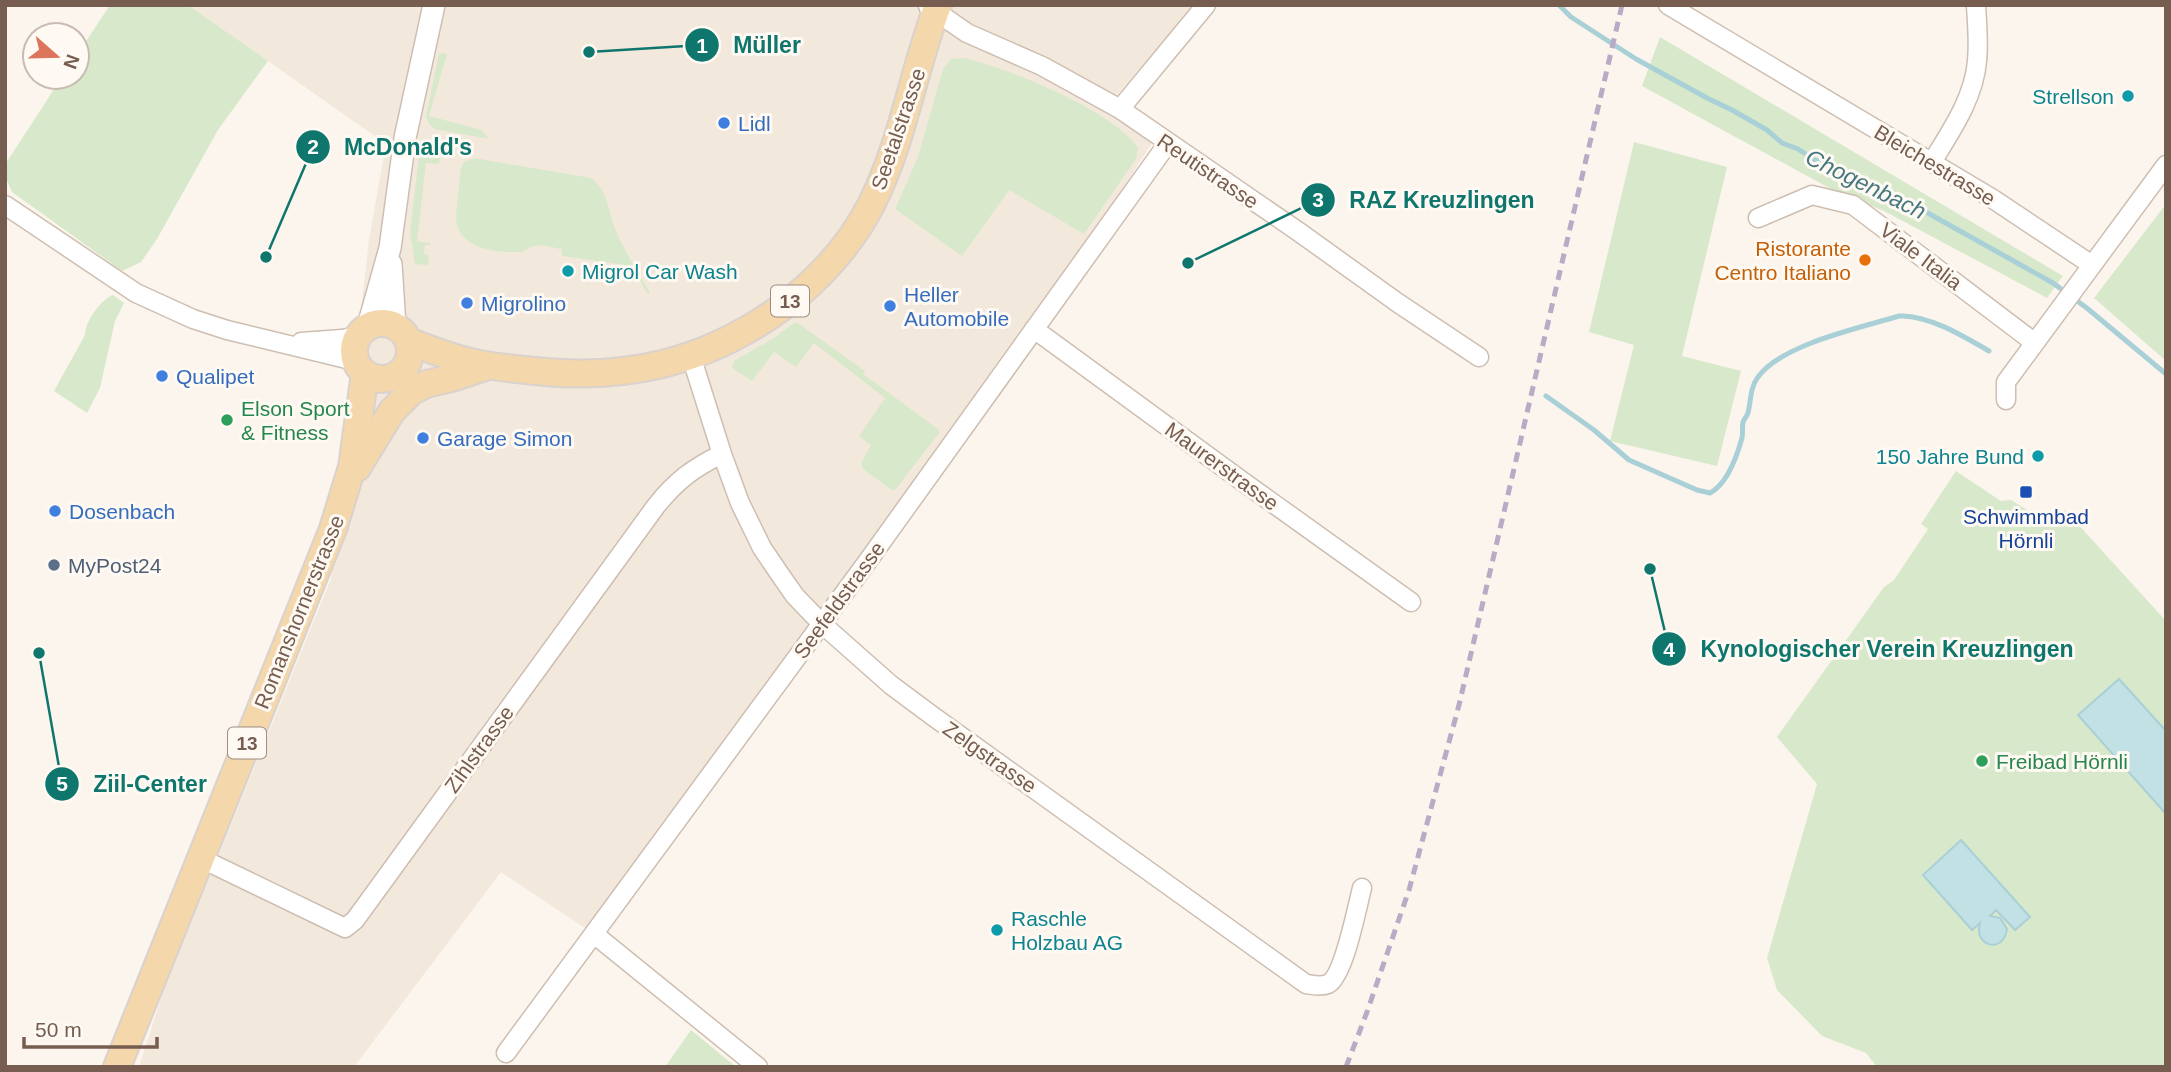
<svg xmlns="http://www.w3.org/2000/svg" width="2171" height="1072" font-family="Arial,sans-serif">
<rect width="100%" height="100%" fill="#fcf5ed"/>
<path fill="#f3e8dc" d="M188,5H1194L1114,98L1158,133L1034,329L594,934L501,872L354,1067H139L164,989L331,579L369,240L386,144Z"/>
<path fill="#d8e9cb" d="M110,5H188L268,61L218,130L157,239L141,262L122,271L12,192L5,176L6,163L62,77H77V55Z
M1660,37L2063,276L2047,298L1884,211L1831,189L1642,86Z
M439,53L447,54L429,116L482,130L489,139L435,129L429,124L426,117Z
M963,58C1005,66 1117,113 1138,148L1136,159L1084,234L1009,190L962,256L895,209L918,157L943,69L951,59Z
M1634,142L1727,167L1682,356L1741,371L1717,466L1610,441L1634,345L1589,332Z
M430,152H436L440,157L439,164L426,163L417,241L430,243V245H425L424,254L429,255L428,265L415,264L410,232L419,155Z
M474,158L591,178C608,190 608,211 615,228C624,251 638,272 650,293L648,294C639,280 635,269 619,264L562,256V249C554,248 542,244 534,246C528,247 525,252 519,252C494,253 455,248 456,215L461,168L464,162Z
M2166,204V361L2094,298Z
M113,295L124,303L115,321L100,388L87,413L54,391L85,335C85,322 100,300 113,295Z
M795,322L799,324L865,371L863,374L938,429L939,433L895,490H892L864,470L861,464L871,445L859,436L885,398L814,343L796,367L774,352L752,381L732,368L734,361L774,338Z
M1956,471L2001,501L2011,500L2048,523L2065,510L2166,621V1067H1877L1866,1053L1822,1036L1777,990L1767,958L1817,784L1777,737L1884,587L1894,580L1928,529L1921,524Z
M691,1030L736,1067H665Z"/>
<path fill="#c2e1e5" stroke="#a9d0d6" stroke-width="2" d="M2119,679L2166,731V814L2078,715Z
M1961,840L2030,917L2015,930L1996,910L1990,916L2000,918L2007,929C2004,954 1973,947 1980,923L1972,930L1923,875Z"/>
<g fill="none" stroke-linecap="round" stroke-linejoin="round">
<path stroke="#a9d0d6" stroke-width="5" d="M1559,5L1571,17L1636,59L1707,98L1732,110L1767,130L1782,143L1798,149L1815,160L1926,212L2053,283L2088,309L2166,374
M1546,396L1594,430L1629,460L1697,490L1710,493C1727,484 1737,456 1742,438C1743,433 1742,427 1743,422C1744,419 1747,416 1748,413C1751,401 1750,387 1758,377C1782,344 1860,328 1899,316C1927,314 1965,337 1989,351"/>
<defs>
<path id="minor" d="M1668,5L1993,199L2092,265
M928,6L967,33L1042,66L1120,109L1299,232L1398,303L1479,357
M1120,109L1206,5
M1932,162C1951,131 1974,98 1977,61C1979,43 1977,24 1976,5
M5,205L136,293L193,319L227,330L355,361
M1758,218L1812,195L1853,205L2035,343
M1034,329L1242,481L1411,602
M301,342L342,339L358,336
M691,356L722,454L740,503L762,548L779,573L795,596L822,624L891,685L934,717L1306,984C1313,985 1321,987 1328,984C1344,976 1357,907 1362,888
M2006,400V382L2166,165
M200,858L345,928L355,920L656,506C676,481 693,468 722,454
M594,934L758,1067
M506,1053L870,558L1168,143"/>
<path id="tertiary" d="M391,264L395,326
M368,326L390,248L405,138L434,5"/>
<path id="primary" d="M354 351a28 28 0 1 1 56 0a28 28 0 1 1-56 0Z
M408,341C426,348 444,355 463,360C483,366 505,368 526,370C622,382 706,364 785,305C819,279 851,244 871,205C903,142 913,71 938,5
M357,468L392,411L412,391L426,384L452,378L488,366
M117,1067L333,529L352,467L365,373"/>
</defs>
<use href="#minor" stroke="#cebeb2" stroke-width="21"/>
<use href="#tertiary" stroke="#cebeb2" stroke-width="24"/>
<use href="#primary" stroke="#d9d2ce" stroke-width="30"/>
<use href="#minor" stroke="#fff" stroke-width="18"/>
<use href="#tertiary" stroke="#fff" stroke-width="21"/>
<use href="#primary" stroke="#f4d7ab" stroke-width="26"/>
<path stroke="#b9aac6" stroke-width="5" stroke-dasharray="10 7" stroke-linecap="butt" d="M1346,1067L1367,1012L1409,890L1459,705L1622,5"/>
</g>
<g fill="#0f9aa8" stroke="#fefaf3" stroke-width="2.5">
<circle cx="2128" cy="96" r="7"/>
<circle cx="568" cy="271" r="7"/>
<circle cx="2038" cy="456" r="7"/>
<circle cx="997" cy="930" r="7"/>
</g>
<g fill="#3f7fe0" stroke="#fefaf3" stroke-width="2.5">
<circle cx="724" cy="123" r="7"/>
<circle cx="467" cy="303" r="7"/>
<circle cx="890" cy="306" r="7"/>
<circle cx="162" cy="376" r="7"/>
<circle cx="423" cy="438" r="7"/>
<circle cx="55" cy="511" r="7"/>
</g>
<circle fill="#e8710a" stroke="#fefaf3" stroke-width="2.5" cx="1865" cy="260" r="7"/>
<g fill="#2e9e5b" stroke="#fefaf3" stroke-width="2.5">
<circle cx="227" cy="420" r="7"/>
<circle cx="1982" cy="761" r="7"/>
</g>
<rect fill="#1a4fb4" stroke="#fefaf3" stroke-width="2.5" x="2019" y="485" width="14" height="14" rx="3.5"/>
<circle fill="#5c6f8a" stroke="#fefaf3" stroke-width="2.5" cx="54" cy="565" r="7"/>
<g text-anchor="middle" dominant-baseline="central" stroke-width="6" stroke-linejoin="round" paint-order="stroke">
<g fill="#fefaf3" stroke="#9f8c81" stroke-width="2">
<rect x="771" y="285.5" width="38" height="31" rx="5"/>
<rect x="228" y="727.5" width="38" height="31" rx="5"/>
</g>
<g font-size="19" font-weight="bold" fill="#765d50">
<text x="790" y="301">13</text>
<text x="247" y="743">13</text>
</g>
<g font-size="21" fill="#0d838f" stroke="#fefaf3" text-anchor="end">
<text x="2114" y="96">Strellson</text>
<text x="582" y="271" text-anchor="start">Migrol Car Wash</text>
<text x="2024" y="456">150 Jahre Bund</text>
<text x="1011" y="918" text-anchor="start">Raschle<tspan x="1011" dy="24">Holzbau AG</tspan></text>
</g>
<g font-size="21" fill="#366cbe" stroke="#fefaf3" text-anchor="start">
<text x="738" y="123">Lidl</text>
<text x="904" y="294">Heller<tspan x="904" dy="24">Automobile</tspan></text>
<text x="481" y="303">Migrolino</text>
<text x="176" y="376">Qualipet</text>
<text x="437" y="438">Garage Simon</text>
<text x="69" y="511">Dosenbach</text>
</g>
<g font-size="21" fill="#765d50" stroke="#fefaf3">
<text transform="translate(898 129) rotate(-71)">Seetalstrasse</text>
<text transform="translate(1935 165) rotate(31)">Bleichestrasse</text>
<text transform="translate(1208 171) rotate(34)">Reutistrasse</text>
<text transform="translate(1921 256) rotate(37)">Viale Italia</text>
<text transform="translate(1222 466) rotate(36)">Maurerstrasse</text>
<text transform="translate(839 600) rotate(-54)">Seefeldstrasse</text>
<text transform="translate(299 612) rotate(-68)">Romanshornerstrasse</text>
<text transform="translate(479 749) rotate(-54)">Zihlstrasse</text>
<text transform="translate(990 757) rotate(35)">Zelgstrasse</text>
</g>
<g font-size="21" fill="#c56008" stroke="#fefaf3" text-anchor="end">
<text x="1851" y="248">Ristorante<tspan x="1851" dy="24">Centro Italiano</tspan></text>
</g>
<g font-size="21" fill="#27864d" stroke="#fefaf3" text-anchor="start">
<text x="241" y="408">Elson Sport<tspan x="241" dy="24">&amp; Fitness</tspan></text>
<text x="1996" y="761">Freibad Hörnli</text>
</g>
<g font-size="21" fill="#164399" stroke="#fefaf3">
<text x="2026" y="516">Schwimmbad<tspan x="2026" dy="24">Hörnli</tspan></text>
</g>
<g font-size="21" fill="#4e5e75" stroke="#fefaf3" text-anchor="start">
<text x="68" y="565">MyPost24</text>
</g>
<g font-size="23" font-style="italic" fill="#477880" stroke="#fefaf3">
<text transform="translate(1866 184) rotate(26)">Chogenbach</text>
</g>
</g>
<path fill="none" stroke="#0f766e" stroke-width="2.5" d="M589 52L702 45M266 257L313 147M1188 263L1318 200M1650 569L1669 649M39 653L62 784"/>
<g fill="#0f766e" stroke="#fefaf3" stroke-width="2.5">
<circle cx="589" cy="52" r="7"/>
<circle cx="266" cy="257" r="7"/>
<circle cx="1188" cy="263" r="7"/>
<circle cx="1650" cy="569" r="7"/>
<circle cx="39" cy="653" r="7"/>
<circle cx="702" cy="45" r="18"/>
<circle cx="313" cy="147" r="18"/>
<circle cx="1318" cy="200" r="18"/>
<circle cx="1669" cy="649" r="18"/>
<circle cx="62" cy="784" r="18"/>
</g>
<g font-size="21" text-anchor="middle" font-weight="bold" fill="#fff">
<text x="702" y="53">1</text>
<text x="313" y="154">2</text>
<text x="1318" y="207">3</text>
<text x="1669" y="657">4</text>
<text x="62" y="791">5</text>
</g>
<g font-size="23" text-anchor="middle" font-weight="bold" fill="#0f766e" stroke="#fefaf3" stroke-width="6" stroke-linejoin="round" paint-order="stroke">
<text x="767" y="53">Müller</text>
<text x="408" y="155">McDonald's</text>
<text x="1442" y="208">RAZ Kreuzlingen</text>
<text x="1887" y="657">Kynologischer Verein Kreuzlingen</text>
<text x="150" y="792">Ziil-Center</text>
</g>
<rect width="2171" height="1072" fill="none" stroke="#765d50" stroke-width="14"/>
<g transform="translate(56 56) rotate(110)"><circle r="33" fill="#fefaf3" stroke="#c8bbb2" stroke-width="2"/>
<path d="M0-5L12 26L0 18L-12 26Z" fill="#dc755c"/>
<text y="-10" font-size="19" font-weight="bold" text-anchor="middle" fill="#765d50">N</text>
</g>
<path d="M24 1037v10h133v-10" fill="none" stroke="#765d50" stroke-width="3.5"/>
<text x="35" y="1037" font-size="21" fill="#765d50" stroke="#fefaf3" stroke-width="5" paint-order="stroke">50 m</text>
</svg>
